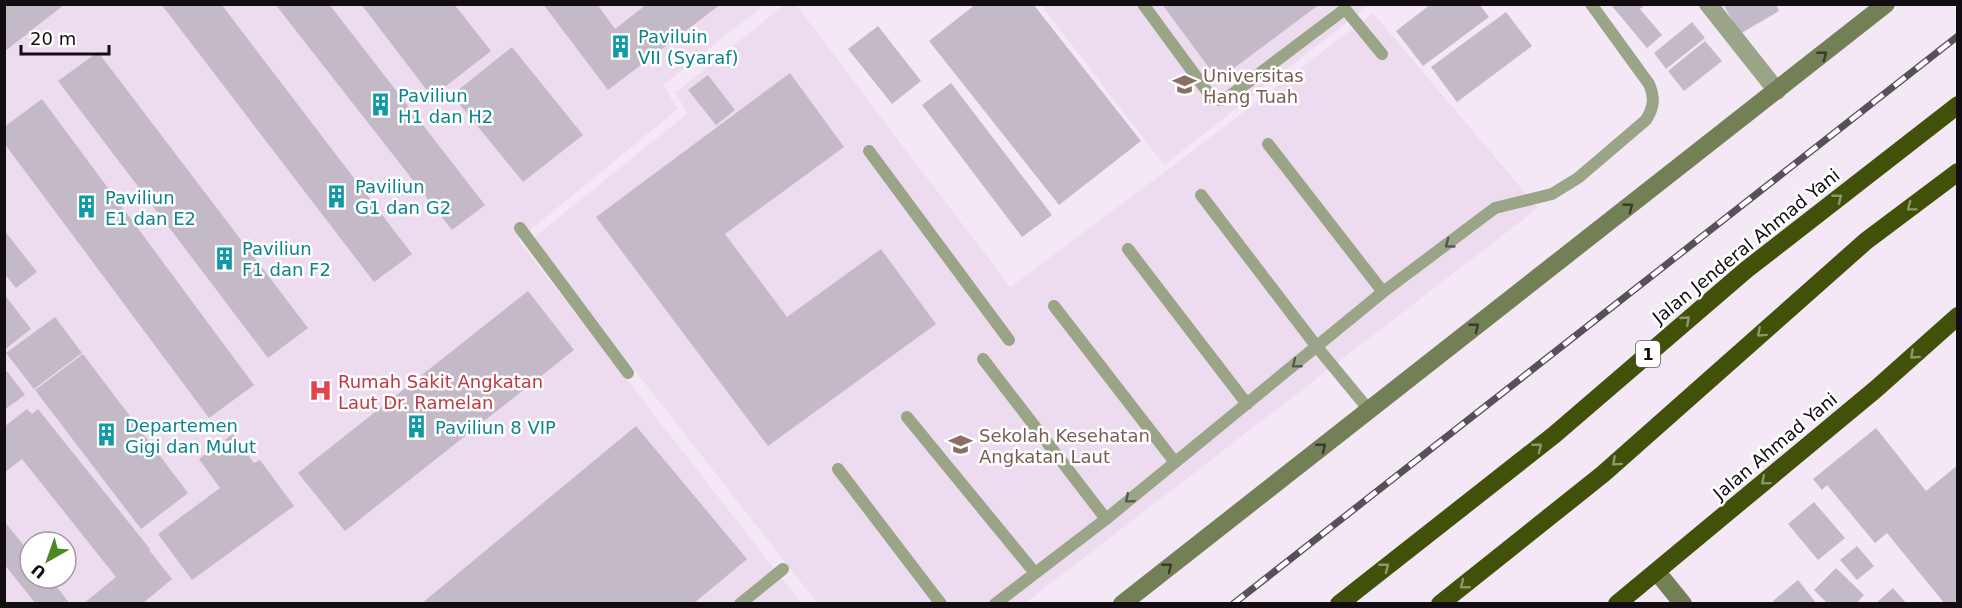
<svg xmlns="http://www.w3.org/2000/svg" width="1962" height="608" font-family="'DejaVu Sans',sans-serif">
<rect width="100%" height="100%" fill="#f4e8f6"/>
<path fill="#eddcf0" fill-rule="evenodd" d="M785,4L796,5L1010,287L1169,169L1373,13L1538,208L1024,604L817,603L532,239L688,113L675,93Z
M4,5H764L663,85L678,109L518,240L801,603H5ZM30,542H66V578H30Z
M1041,5H1369L1164,165Z"/>
<path fill="#c4b9c6" d="M4,4H65L4,52Z
M161,4H221L412,254L374,282Z
M275,4H329L485,205L452,230Z
M361,4H454L491,51L432,97Z
M543,4H597L615,29L647,4H721L608,90Z
M976,4H1033L1141,141L1059,205L929,41Z
M1162,4H1320L1218,80Z
M1431,4H1479L1489,17L1423,66L1396,31Z
M1615,4H1646L1640,9L1662,35L1647,48L1612,6Z
M1723,4H1776L1779,11L1740,34Z
M1506,12L1532,46L1457,102L1431,67Z
M1692,22L1705,38L1666,69L1654,53Z
M878,26L921,81L892,104L848,49Z
M1705,41L1722,61L1684,91L1668,71Z
M512,47L583,135L523,182L452,95Z
M98,52L308,328L268,358L58,81Z
M790,73L844,147L725,234L787,317L881,249L936,324L768,446L596,217Z
M708,75L735,110L716,125L688,90Z
M951,83L1052,215L1022,237L922,105Z
M42,99L254,385L209,418L4,143V127Z
M4,230L37,272L16,288L4,273Z
M528,291L574,350L345,531L298,473Z
M4,294L31,329L4,350Z
M55,317L82,353L34,389L6,353Z
M83,354L188,493L141,529L35,390Z
M7,371L25,395L4,410V373Z
M27,409L32,414L38,409L150,549L149,550L172,579L142,604H83L116,577L22,459L4,473V427Z
M636,426L747,559L693,604H421Z
M1876,428L1926,491L1958,465V604H1945L1887,533L1875,543L1827,485L1822,490L1813,479Z
M233,434L254,463L260,460L294,506L192,580L158,534L220,488L199,459Z
M1814,502L1845,538L1818,560L1788,524Z
M4,521L30,553V578H50L70,604H36L4,564Z
M1857,546L1874,566L1857,580L1840,560Z
M1836,568L1864,595L1856,604H1828L1814,590Z
M1798,580L1817,604H1775L1773,601Z
M1893,588L1907,604H1875Z"/>
<g fill="none" stroke-linecap="round" stroke-linejoin="round">
<path stroke="#9aa487" stroke-width="12" d="M1143,4L1212,98L1220,100L1227,98L1345,9L1382,54
M1268,144L1383,292
M869,151L1009,340
M1201,195L1317,347L1369,410
M520,228L628,373
M1128,249L1247,404
M1054,306L1174,461
M983,359L1106,519
M907,417L1035,573
M838,469L941,604
M740,604L783,569
M995,604L1106,519L1383,292L1495,208L1552,194L1578,178L1646,120C1654,107 1655,98 1649,84L1591,4"/>
<path stroke="#9aa487" stroke-width="18" d="M1708,4L1777,91"/>
<path stroke="#738056" stroke-width="18" d="M1657,572L1683,604
M1122,604L1886,4"/>
<path stroke="#41510a" stroke-width="18" d="M1339,604L1554,435L1746,270L1958,105
M1440,604L1603,474L1866,241L1958,172
M1617,604L1876,389L1958,316"/>
<defs>
<path id="rail" d="M1233,604L1958,36"/>
</defs>
<use href="#rail" stroke="#565057" stroke-width="7"/>
<use href="#rail" stroke="#fff" stroke-width="4.5" stroke-dasharray="14" stroke-linecap="butt"/>
</g>
<defs><path id="oneway-chevron" d="M-2-3.5L2.5 0L-2 3.5" fill="none" stroke-width="1.6" stroke-linecap="round" stroke-linejoin="round" transform="scale(1.5)"/></defs>
<g stroke="#383b2d">
<use href="#oneway-chevron" transform="translate(1823 55) rotate(-38)"/>
<use href="#oneway-chevron" transform="translate(1629 207) rotate(-38)"/>
<use href="#oneway-chevron" transform="translate(1475 327) rotate(-38)"/>
<use href="#oneway-chevron" transform="translate(1322 447) rotate(-38)"/>
<use href="#oneway-chevron" transform="translate(1168 567) rotate(-38)"/>
</g>
<g stroke="#8d976c">
<use href="#oneway-chevron" transform="translate(1838 198) rotate(-38)"/>
<use href="#oneway-chevron" transform="translate(1911 207) rotate(143)"/>
<use href="#oneway-chevron" transform="translate(1686 320) rotate(-41)"/>
<use href="#oneway-chevron" transform="translate(1761 333) rotate(138)"/>
<use href="#oneway-chevron" transform="translate(1914 355) rotate(138)"/>
<use href="#oneway-chevron" transform="translate(1538 447) rotate(-38)"/>
<use href="#oneway-chevron" transform="translate(1616 462) rotate(138)"/>
<use href="#oneway-chevron" transform="translate(1765 481) rotate(140)"/>
<use href="#oneway-chevron" transform="translate(1385 567) rotate(-38)"/>
<use href="#oneway-chevron" transform="translate(1464 585) rotate(141)"/>
</g>
<g stroke="#56584c">
<use href="#oneway-chevron" transform="translate(1449 244) rotate(144)"/>
<use href="#oneway-chevron" transform="translate(1296 364) rotate(141)"/>
<use href="#oneway-chevron" transform="translate(1129 499) rotate(140)"/>
</g>
<defs>
<symbol id="building-bare" viewBox="-9 -9 18 18"><path d="M-4-6H4V6H1V3H-1V6H-4ZM-2.5-4.3h1.7v1.8h-1.7ZM.8-4.3h1.7v1.8H.8ZM-2.5-1h1.7V.8h-1.7ZM.8-1h1.7V.8H.8Z" fill="#0f9aa8" stroke="#fff" stroke-width="2.5" paint-order="stroke"/></symbol>
<symbol id="university-bare" viewBox="-9 -9 18 18"><path d="M0-5L7-2L0 1L-7-2ZM-4 1L0 2.5L4 1V4Q0 6-4 4Z" fill="#8d6e63" stroke="#fff" stroke-width="2.5" paint-order="stroke"/></symbol>
<symbol id="hospital-bare" viewBox="-9 -9 18 18"><path d="M-5-5h3v3.5h4V-5h3V5h-3V1.5h-4V5h-3Z" fill="#e0444e" stroke="#fff" stroke-width="2.5" paint-order="stroke"/></symbol>
</defs>
<g fill-rule="evenodd">
<use href="#building-bare" x="604" y="30" width="33" height="33"/>
<use href="#university-bare" x="1168" y="68" width="33" height="33"/>
<use href="#building-bare" x="364" y="88" width="33" height="33"/>
<use href="#building-bare" x="320" y="180" width="33" height="33"/>
<use href="#building-bare" x="70" y="190" width="33" height="33"/>
<use href="#building-bare" x="208" y="242" width="33" height="33"/>
<use href="#hospital-bare" x="304" y="374" width="33" height="33"/>
<use href="#building-bare" x="400" y="410" width="33" height="33"/>
<use href="#building-bare" x="90" y="418" width="33" height="33"/>
<use href="#university-bare" x="944" y="428" width="33" height="33"/>
</g>
<g text-anchor="middle" dominant-baseline="central" stroke-width="5" stroke-linejoin="round" paint-order="stroke">
<rect fill="#fff" stroke="#585658" stroke-width="1.5" x="1636" y="341" width="24" height="26" rx="4.5"/>
<g font-size="16" font-weight="bold" fill="#110d11">
<text x="1648" y="354">1</text>
</g>
<g font-size="18" fill="#0d838f" stroke="#fff" text-anchor="start">
<text x="638" y="36">Paviluin<tspan x="638" dy="21">VII (Syaraf)</tspan></text>
<text x="398" y="95">Paviliun<tspan x="398" dy="21">H1 dan H2</tspan></text>
<text x="355" y="186">Paviliun<tspan x="355" dy="21">G1 dan G2</tspan></text>
<text x="105" y="197">Paviliun<tspan x="105" dy="21">E1 dan E2</tspan></text>
<text x="242" y="248">Paviliun<tspan x="242" dy="21">F1 dan F2</tspan></text>
<text x="125" y="425">Departemen<tspan x="125" dy="21">Gigi dan Mulut</tspan></text>
<text x="435" y="427">Paviliun 8 VIP</text>
</g>
<g font-size="18" fill="#785e54" stroke="#fff" text-anchor="start">
<text x="1203" y="75">Universitas<tspan x="1203" dy="21">Hang Tuah</tspan></text>
<text x="979" y="435">Sekolah Kesehatan<tspan x="979" dy="21">Angkatan Laut</tspan></text>
</g>
<g font-size="18" fill="#110d11" stroke="#fff">
<text transform="translate(1746 246) rotate(-39)">Jalan Jenderal Ahmad Yani</text>
<text transform="translate(1775 446) rotate(-40)">Jalan Ahmad Yani</text>
</g>
<g font-size="18" fill="#be3a42" stroke="#fff" text-anchor="start">
<text x="338" y="381">Rumah Sakit Angkatan<tspan x="338" dy="21">Laut Dr. Ramelan</tspan></text>
</g>
</g>
<rect width="1962" height="608" fill="none" stroke="#110d11" stroke-width="12"/>
<g transform="translate(48 560) rotate(220)"><circle r="28" fill="#ffffff" stroke="#a09ea0" stroke-width="1.5"/>
<path d="M0-4.5L10 22L0 15L-10 22Z" fill="#4d8723"/>
<text y="-9" font-size="16" font-weight="bold" text-anchor="middle" fill="#110d11">U</text>
</g>
<path d="M21 45v9h88v-9" fill="none" stroke="#110d11" stroke-width="3"/>
<text x="30" y="45" font-size="18" fill="#110d11" stroke="#ffffff" stroke-width="4.5" paint-order="stroke">20 m</text>
</svg>
